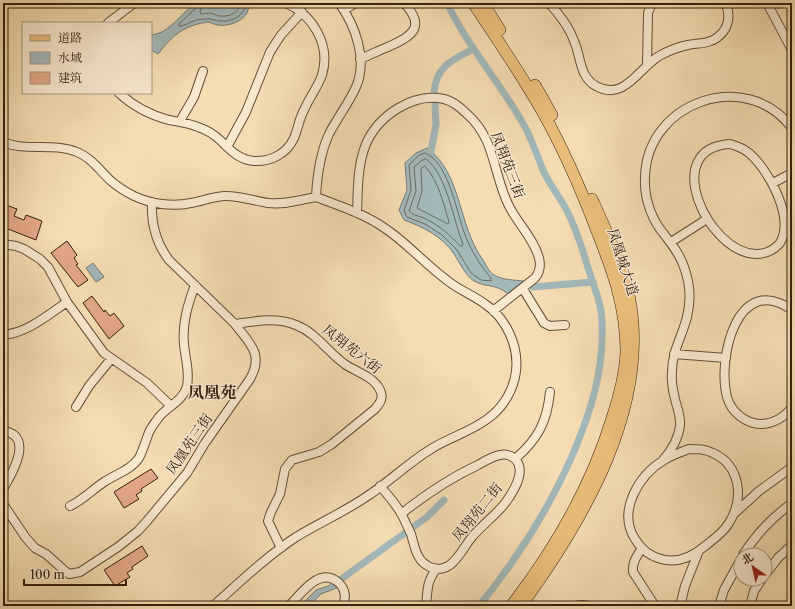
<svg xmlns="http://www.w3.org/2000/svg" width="795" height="609" font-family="'Libre Caslon Text','Noto Serif SC',serif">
<rect width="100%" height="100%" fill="#f5dcb3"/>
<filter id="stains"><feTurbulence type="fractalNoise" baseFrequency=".005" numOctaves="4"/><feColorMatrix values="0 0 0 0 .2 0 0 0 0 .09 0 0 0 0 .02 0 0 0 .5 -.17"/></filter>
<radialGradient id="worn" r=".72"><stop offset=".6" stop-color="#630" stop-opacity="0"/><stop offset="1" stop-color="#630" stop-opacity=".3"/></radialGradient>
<path fill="#a2b8b9" stroke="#767b75" d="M197,3H248C252,18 231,27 218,25C215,25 212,23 209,22C205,22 198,24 194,25C178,30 168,41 158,54L151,50V35C171,33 181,12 197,3Z
M427,148C463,175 457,224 483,260C486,265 489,272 494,275C502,280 515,280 524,281L508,294C495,283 486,288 474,281C465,275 460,263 454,254C442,236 423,227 404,220L399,210L407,190L405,163L416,153Z
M93,263L104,277L96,282L86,268Z
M334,584L339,587L321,594L309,606H300L316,590Z"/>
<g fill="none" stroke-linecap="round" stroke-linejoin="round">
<path stroke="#6c6c64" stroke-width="1" d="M198,3L197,7L179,24V26C183,26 187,24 191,22C195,20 201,19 206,19C211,18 215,21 221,21C232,22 246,15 245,3
M203,3L200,12L201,14C204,14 207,13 211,13C214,14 217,16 220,16C229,17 240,13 240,3
M425,153C451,163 457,220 468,242C474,255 482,268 491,278V281L481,280L471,273L457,250L442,235L425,224L407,217L404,210L411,190L409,165L418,156Z
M426,159C447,174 453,220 463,244L462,246H460C450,235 440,226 426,219C421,216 413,216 409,211L416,191L414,167L421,161Z
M425,166C439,182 443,202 449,222L448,224L417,208L422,191L421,169Z"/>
<path stroke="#a2b8b9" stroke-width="7" d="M447,3C467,45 498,80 521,120C531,136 536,153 543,170C549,184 560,197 567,211C578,232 584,255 591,277C596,292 602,307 602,323C604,371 591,411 573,454C548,511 518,558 479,606
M434,93C436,66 452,60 473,49
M431,151L436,125L435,104
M533,287L593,282
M333,585L427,517L444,500"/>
</g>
<path fill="#e2a787" stroke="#35200f" d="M3,204L17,209L14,216L24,220L26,215L42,221L36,240L3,227Z
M67,241L77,255L74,258L78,264L76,265L88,280L78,287L51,253Z
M92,296L104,312L105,310L110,316L114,313L124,326L109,339L83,303Z
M151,469L158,478L141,489L142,491L136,495L139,499L124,508L114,492Z
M142,546L148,556L132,567L133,569L127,573L130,577L115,586L104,570Z"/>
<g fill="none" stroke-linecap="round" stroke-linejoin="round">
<defs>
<path id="minor" d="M549,3C556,11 564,20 569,30C572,35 574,41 576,46C581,61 581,78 596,86C624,102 639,68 659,56C668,51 678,47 688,45C698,43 711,44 719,36C729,28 731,14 725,3
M767,3L792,50
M344,10L356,3
M108,23L134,3
M360,59C370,55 380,50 390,46C413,36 426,26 404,3
M647,65L648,13L652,3
M119,93C133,106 150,115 169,120C179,122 189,123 198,127C207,130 215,135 221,141C231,151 240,160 254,161C270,162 287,154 294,138C298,129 299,119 304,110C309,98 318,87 322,75C331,45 313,15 286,3
M180,121L194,97L203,71
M3,142C26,152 53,142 77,152C92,158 100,171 111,181C118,187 126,192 134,196C151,204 172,207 191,203C203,201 214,196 226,196C241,196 254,201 268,203C284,205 300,200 316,197
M730,144C737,146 743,148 749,153C769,170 795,218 780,243C774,250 766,254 756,254C708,253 659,148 730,144Z
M227,147L246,112L270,52L281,35L302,12
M773,183L792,173
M316,197C317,176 320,154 329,134C337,118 349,103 356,87C368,59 355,25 339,3
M357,213C358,190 357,166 366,144C378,116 413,92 444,99C453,101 461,108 467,114C496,139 493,175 509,206C518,224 534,239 539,258C541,266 540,272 535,278L493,311
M671,242L707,219
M3,244L16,246L24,249L40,259L48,267L67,302L104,353L147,383L171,406
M523,289L544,323L550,326L565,325
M792,310C737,271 717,359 727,397C731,412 746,424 761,424C773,424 785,417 792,407
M235,324C256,321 276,317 296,325C317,333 328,353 346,365C357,372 374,377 380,390C384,398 380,403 375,409L332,444L319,452L292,460L285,469L280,494L271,512L268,521L281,548
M3,335C27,333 48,315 67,302
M674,354L726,358
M76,407L89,386L111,359
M3,431C35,435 12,474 3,489
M689,449C698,449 705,449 713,453C741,466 744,499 729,523C723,533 714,539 705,546C692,557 678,564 661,559C650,556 641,549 635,539C617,511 639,475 664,460C672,455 681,452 689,449Z
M515,459C538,439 547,422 550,392
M663,460C672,450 678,440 680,426C681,416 677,408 675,399C673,391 671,381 672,372C672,351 682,337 687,317C691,301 690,283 684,267C679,252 669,241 660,229C650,215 644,195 645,178C646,102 746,67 792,128
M380,486C388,495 396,504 402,515C405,521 408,528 411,534C415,547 416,561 430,567C452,576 461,550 472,537C483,524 496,515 506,502C513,492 524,475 518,463C515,457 507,453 500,455C493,456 485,461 478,465C450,478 425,495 401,514
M3,504L26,538L35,548L46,554L65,571L69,574L80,572L118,547L138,531L147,521L187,473L205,443L250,379C264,354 250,344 235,324L169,260C156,243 151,224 152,202
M70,506C83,500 92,490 104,482C116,474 131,470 139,458C143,450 145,443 148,435C150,428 155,423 159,417C168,406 183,401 187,386C190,371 185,358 184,344C182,323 188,304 195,285
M735,513L759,491L792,467
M642,548C637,556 632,562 633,572L655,606
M743,555C756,534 773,517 792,503
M765,575L778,558L792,545
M213,606C240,582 266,557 296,537C319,523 344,512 366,497C389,482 408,463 431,449C450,437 473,431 490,417C504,406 514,389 516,371C519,346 506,318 485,304C473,295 459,290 448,281C426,265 408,244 386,229C365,214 340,206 316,197
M289,606C301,594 320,565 339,583C346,590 346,598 343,606
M426,606C428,589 426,584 436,569
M575,606L582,605L589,606
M680,606L685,586L698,553
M719,606L724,590L741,559
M750,606L754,591L762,579"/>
<path id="major" d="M473,3C497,39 521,74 542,111C563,148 580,187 595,226C612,269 626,305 626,352C625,375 619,397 612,418C591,487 555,549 511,606
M483,3L500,30
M535,85L552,115
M521,606C583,521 652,405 629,295C621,262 606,230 592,199"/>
</defs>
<use href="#minor" stroke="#654f38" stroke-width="10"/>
<use href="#major" stroke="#35200f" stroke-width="12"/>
<use href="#minor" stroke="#f8e8ce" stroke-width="8"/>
<use href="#major" stroke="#eabe7a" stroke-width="11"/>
</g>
<g text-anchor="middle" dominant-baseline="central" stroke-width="3" stroke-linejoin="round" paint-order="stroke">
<g font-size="14" fill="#35200f" stroke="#f8e8ce">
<text transform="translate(508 165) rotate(69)">凤翔苑三街</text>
<text transform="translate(623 262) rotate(72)">凤凰城大道</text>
<text transform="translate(352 349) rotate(38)">凤翔苑六街</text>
<text transform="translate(189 444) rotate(-56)">凤凰苑三街</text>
<text transform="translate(477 512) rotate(-51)">凤翔苑二街</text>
</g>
<g font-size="16" font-weight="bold" fill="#35200f" stroke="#f8e8ce">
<text x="212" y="392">凤凰苑</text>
</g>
</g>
<rect width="795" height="609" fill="none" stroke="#f5dcb3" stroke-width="16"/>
<rect x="4" y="4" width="787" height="601" fill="none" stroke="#35200f" stroke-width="2"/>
<rect x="8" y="8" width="779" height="593" fill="none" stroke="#35200f"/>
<rect x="22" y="22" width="130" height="72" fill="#f8e8ce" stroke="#aa9882"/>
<rect x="30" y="35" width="20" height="6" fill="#eabe7a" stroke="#aa9882"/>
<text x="58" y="42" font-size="12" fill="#35200f">道路</text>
<rect x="30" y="52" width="20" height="12" fill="#a2b8b9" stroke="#aa9882"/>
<text x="58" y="62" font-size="12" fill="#35200f">水域</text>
<rect x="30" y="72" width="20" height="12" fill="#e2a787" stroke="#aa9882"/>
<text x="58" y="82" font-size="12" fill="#35200f">建筑</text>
<g transform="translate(753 567) rotate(326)"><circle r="19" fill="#f8e8ce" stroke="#aa9882"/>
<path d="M0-3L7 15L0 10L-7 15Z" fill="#8f2418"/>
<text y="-6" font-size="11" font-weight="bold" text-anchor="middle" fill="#35200f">北</text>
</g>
<path d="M24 579v6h102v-6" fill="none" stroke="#35200f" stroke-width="2"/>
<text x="30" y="579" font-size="12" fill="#35200f" stroke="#f8e8ce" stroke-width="3" paint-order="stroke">100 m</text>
<rect width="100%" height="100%" filter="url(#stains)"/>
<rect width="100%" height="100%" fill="url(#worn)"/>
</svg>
